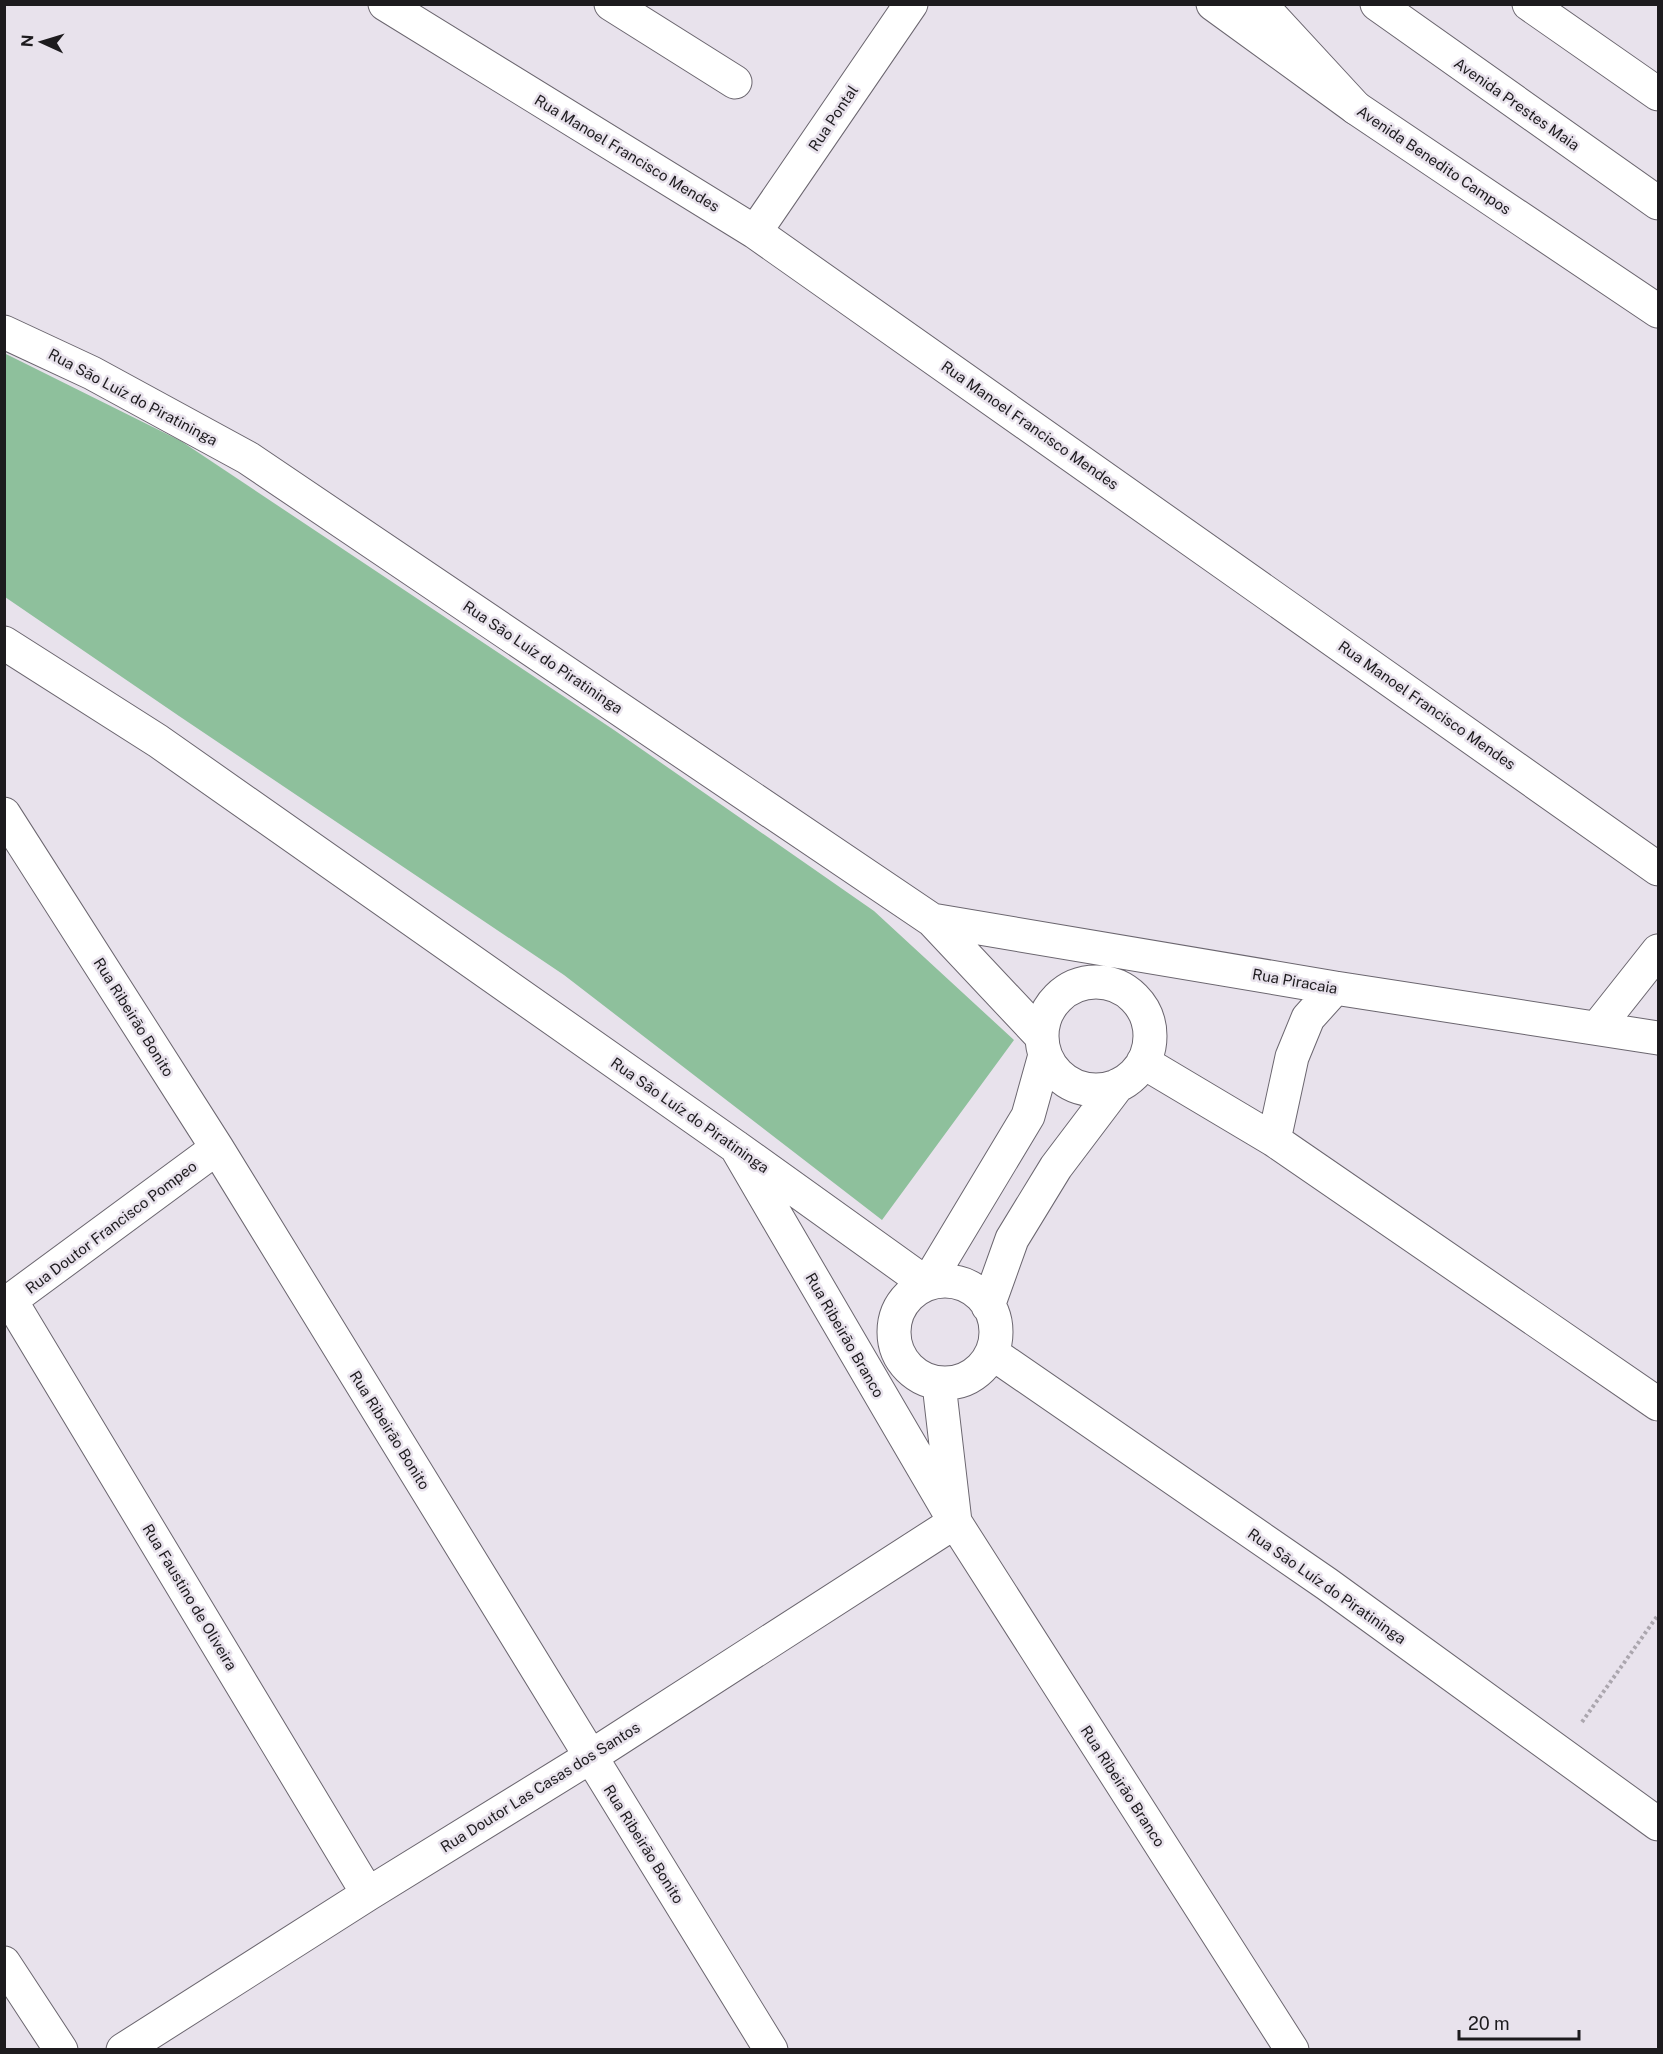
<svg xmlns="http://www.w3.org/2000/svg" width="1663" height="2054" font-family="'Public Sans',sans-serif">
<rect width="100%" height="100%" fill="#e8e2ec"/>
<path fill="#8ec09c" d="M4,353L181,441L614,730L874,911L1014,1040L882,1220L564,975L179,716L5,597Z"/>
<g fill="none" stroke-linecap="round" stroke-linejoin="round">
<defs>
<path id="minor" d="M385,4L755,232L1658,869
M611,4L735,82
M1213,4L1356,108L1658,311
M755,232L911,4
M4,332L92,373L248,458L932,920L1042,1037
M4,643L158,741L736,1147L927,1284L1028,1116L1045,1055
M4,814L217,1148L771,2050
M932,920L1335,988L1658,1038
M1042 1036a54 54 0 1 1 108 0a54 54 0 1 1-108 0Z
M1597,1028L1658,951
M1143,1062L1274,1140L1658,1404
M1274,1140L1292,1057L1308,1018L1335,988
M894 1332a51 51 0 1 1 102 0a51 51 0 1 1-102 0Z
M11,1301L368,1894
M4,1305L217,1148
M988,1306L1012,1239L1056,1167L1118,1085
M992,1353L1327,1584L1658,1824
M939,1384L955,1522L1292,2050
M4,1963L61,2050
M123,2050L368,1894L590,1757L955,1522L736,1147"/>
<path id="highway" d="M1260,4L1356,108
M1377,4L1658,203
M1529,4L1658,94"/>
</defs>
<use href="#minor" stroke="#6b666f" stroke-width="35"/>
<use href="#highway" stroke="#6b666f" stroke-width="35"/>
<path stroke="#aba6ae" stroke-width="4" stroke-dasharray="3 3" stroke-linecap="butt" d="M1582,1722L1658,1615"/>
<use href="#minor" stroke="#fff" stroke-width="33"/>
<use href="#highway" stroke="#fff" stroke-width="33"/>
</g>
<g text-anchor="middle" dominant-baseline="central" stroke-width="5" stroke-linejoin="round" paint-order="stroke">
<g font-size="15" fill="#1d1b1e" stroke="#e8e2ec">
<text transform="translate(1517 104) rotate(35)">Avenida Prestes Maia</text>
<text transform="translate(833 118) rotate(-56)">Rua Pontal</text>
<text transform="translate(627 153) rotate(31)">Rua Manoel Francisco Mendes</text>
<text transform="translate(1434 160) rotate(34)">Avenida Benedito Campos</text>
<text transform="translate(133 397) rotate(28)">Rua São Luíz do Piratininga</text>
<text transform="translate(1030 425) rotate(35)">Rua Manoel Francisco Mendes</text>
<text transform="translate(543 657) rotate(34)">Rua São Luíz do Piratininga</text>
<text transform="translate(1427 705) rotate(35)">Rua Manoel Francisco Mendes</text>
<text transform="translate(1295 981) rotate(10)">Rua Piracaia</text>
<text transform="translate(134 1017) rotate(58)">Rua Ribeirão Bonito</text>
<text transform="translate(690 1115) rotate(35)">Rua São Luíz do Piratininga</text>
<text transform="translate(111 1227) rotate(-37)">Rua Doutor Francisco Pompeo</text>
<text transform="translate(845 1335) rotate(60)">Rua Ribeirão Branco</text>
<text transform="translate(390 1430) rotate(58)">Rua Ribeirão Bonito</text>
<text transform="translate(1327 1586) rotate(35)">Rua São Luíz do Piratininga</text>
<text transform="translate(190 1597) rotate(59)">Rua Faustino de Oliveira</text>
<text transform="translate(1123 1786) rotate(57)">Rua Ribeirão Branco</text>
<text transform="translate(540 1787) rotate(-32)">Rua Doutor Las Casas dos Santos</text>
<text transform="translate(644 1844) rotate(58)">Rua Ribeirão Bonito</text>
</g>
</g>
<rect width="1663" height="2054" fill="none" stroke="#1d1b1e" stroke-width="12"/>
<g transform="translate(42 42) rotate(274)" stroke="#e8e2ec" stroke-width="4.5" paint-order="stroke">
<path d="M0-4.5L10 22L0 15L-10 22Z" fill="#1d1b1e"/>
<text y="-9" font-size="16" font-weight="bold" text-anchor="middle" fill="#1d1b1e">N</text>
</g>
<path d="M1459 2030v9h120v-9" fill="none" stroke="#1d1b1e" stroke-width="3"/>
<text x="1468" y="2030" font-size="18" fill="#1d1b1e" stroke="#e8e2ec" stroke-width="4.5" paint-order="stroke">20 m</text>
</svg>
